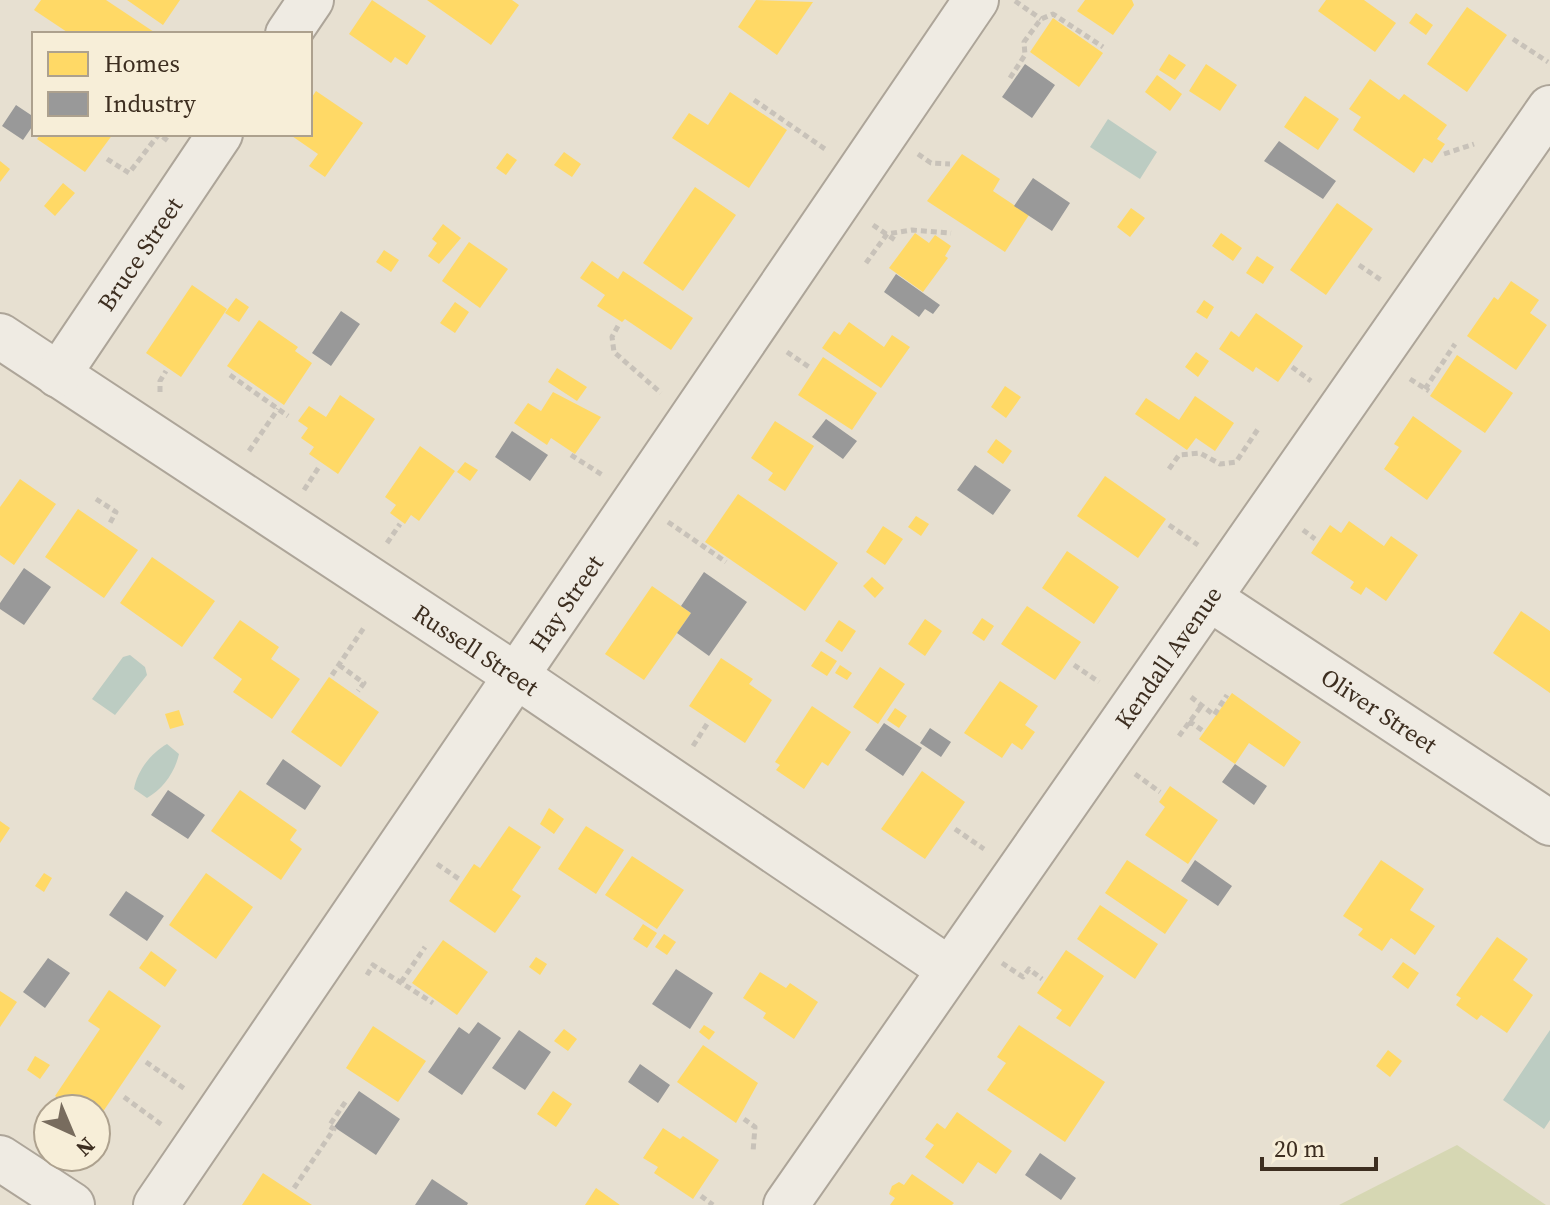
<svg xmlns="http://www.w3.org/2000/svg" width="1550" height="1205" font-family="'Source Serif 4',serif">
<rect width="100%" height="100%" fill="#e7e0d1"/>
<path fill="#d6d7b3" d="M1457,1145L1546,1205H1339Z"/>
<path fill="#bcccc2" d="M1108,119L1157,152L1140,179L1090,147Z
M130,655L145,667L147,675L115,715L92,699L123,657Z
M167,744L179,754C175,772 163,789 147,798L134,789C137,771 151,753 167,744Z
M1550,1030V1120L1544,1129L1503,1100Z"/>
<path fill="#ffd966" d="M41,0H106L157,34H70L34,10Z
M127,0H180L163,25Z
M372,0L426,36L407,65L395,57L391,63L349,34Z
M427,0H512L519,5L491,45Z
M756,0L813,2L777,55L738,27Z
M1085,0H1132L1134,5L1113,35L1077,11Z
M1326,0H1364L1396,23L1375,52L1318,11Z
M1467,7L1507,35L1467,92L1427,64Z
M1416,13L1433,25L1426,35L1409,23Z
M1053,18L1103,53L1079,87L1030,52Z
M1169,54L1186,65L1175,80L1159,70Z
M1206,64L1237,85L1220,111L1189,91Z
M1157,75L1182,94L1170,111L1145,92Z
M1370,79L1399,100L1404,94L1447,125L1437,139L1445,144L1432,163L1424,158L1414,173L1353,130L1361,117L1349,109Z
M316,91L363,123L325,177L309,166L318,154L289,134H310V100Z
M730,92L787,130L749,188L672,138L689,113L708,125Z
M1305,96L1339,119L1318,150L1284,127Z
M41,134H113L85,172L37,139Z
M564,152L581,164L572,177L554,165Z
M507,153L517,160L506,175L496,168Z
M962,154L1000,179L993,191L1029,215L1005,252L927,201Z
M0,161L10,169L0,182Z
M63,183L75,193L55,216L44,206Z
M695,187L736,215L683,291L643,263Z
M1337,203L1373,229L1326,295L1290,270Z
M1131,208L1145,218L1130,237L1117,227Z
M443,224L461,238L439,264L428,256L437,243L432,239Z
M915,233L929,243L935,235L951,246L945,256L948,258L923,292L889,268Z
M1221,233L1242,248L1233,261L1212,246Z
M469,242L508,269L480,308L442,281Z
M384,250L399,260L391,272L376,262Z
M1257,256L1274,267L1263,284L1246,273Z
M592,261L618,279L623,271L693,318L671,350L625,319L622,322L597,306L605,295L580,278Z
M1511,281L1539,300L1530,313L1547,325L1516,370L1467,336L1494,297L1498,300Z
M192,285L227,309L181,377L146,353Z
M236,298L249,307L239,322L225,313Z
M1204,300L1214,307L1207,319L1196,312Z
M455,302L469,312L455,333L440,323Z
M1256,313L1303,346L1278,382L1256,367L1253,372L1219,349L1231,331L1239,337Z
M259,320L298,347L295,351L312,363L284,405L227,366Z
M849,322L884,347L892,335L910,347L881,388L822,348L834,331L840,335Z
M1196,352L1209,361L1198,377L1185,367Z
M1457,355L1513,393L1485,433L1430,396Z
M823,357L877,393L852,430L798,395Z
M557,368L587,387L577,401L548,382Z
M1005,386L1021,397L1006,418L991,407Z
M553,392L601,417L575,454L551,438L547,445L514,423L528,403L541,411Z
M340,395L375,419L338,474L309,454L314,447L301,438L308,428L298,421L309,406L326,417Z
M1195,396L1234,423L1215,451L1196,438L1187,450L1135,414L1146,398L1179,420Z
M1413,416L1462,451L1427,500L1384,469L1399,447L1394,444Z
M775,421L814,446L785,491L768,480L773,473L751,458Z
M996,439L1012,451L1003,464L987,452Z
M420,446L455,471L419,521L411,515L405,524L390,513L396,505L385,497Z
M465,462L478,470L470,481L457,472Z
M1105,476L1166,519L1138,558L1077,516Z
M20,479L56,504L14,565L0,555V507Z
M738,494L838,563L805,611L705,542Z
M78,509L138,550L104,598L45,557Z
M916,516L929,524L921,536L908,527Z
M1349,521L1384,546L1391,536L1418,555L1386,601L1366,587L1361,595L1350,588L1354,582L1311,553L1330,525L1341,533Z
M883,526L903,539L885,565L866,552Z
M1067,551L1119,587L1094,624L1042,588Z
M152,557L215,601L182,647L120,603Z
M872,577L884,588L875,598L863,586Z
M652,586L691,613L644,680L605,654Z
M1027,606L1081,642L1055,680L1001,644Z
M1521,611L1550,631V693L1493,653Z
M982,618L994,626L984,641L972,633Z
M925,619L942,631L925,656L908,644Z
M240,620L279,647L271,659L300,679L272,719L233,692L242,679L213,658Z
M839,620L856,631L842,652L825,641Z
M821,651L837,661L827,676L811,666Z
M721,658L753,679L749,684L772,700L745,743L689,706Z
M840,665L852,673L847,680L835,673Z
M880,667L905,684L878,724L853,707Z
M329,677L379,712L341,767L291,732Z
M1000,681L1038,706L1025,725L1035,732L1022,750L1012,743L1002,758L964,733Z
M1232,693L1301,742L1284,767L1249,743L1235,764L1199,739Z
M812,706L851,732L828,766L822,762L804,789L776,770L780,765L775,762Z
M895,708L907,716L899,728L887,720Z
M179,710L184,725L170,729L165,714Z
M922,771L965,802L925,859L881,829Z
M1170,786L1218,820L1188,864L1145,835L1165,807L1159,802Z
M240,790L297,830L290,840L302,849L281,880L211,831Z
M549,808L564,819L554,834L540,824Z
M0,821L10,828L0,843Z
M509,826L541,847L512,890L521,896L495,933L449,901L474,864L480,868Z
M586,826L624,850L596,894L558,869Z
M632,856L684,890L657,929L605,895Z
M1127,860L1188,900L1165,934L1105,893Z
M1381,860L1424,889L1410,910L1435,926L1415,955L1391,938L1382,951L1358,935L1363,929L1343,916Z
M44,873L52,878L44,892L35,886Z
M206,873L253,907L216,959L169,925Z
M1100,905L1158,944L1135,979L1077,939Z
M643,924L657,933L647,948L633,939Z
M664,934L676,942L667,955L655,947Z
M1497,937L1528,959L1513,980L1533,995L1507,1033L1481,1015L1477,1020L1456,1005L1461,998L1456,995Z
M443,940L488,972L457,1015L412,983Z
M1066,950L1104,976L1070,1027L1056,1018L1062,1010L1037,993Z
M151,951L177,970L165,987L139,968Z
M536,957L547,964L540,975L529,967Z
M1403,962L1419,973L1408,989L1392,977Z
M760,972L786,988L790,983L818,1002L794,1039L763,1018L766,1013L743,998Z
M109,990L161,1026L96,1122V1109H74L55,1096L100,1029L88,1021Z
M0,991L17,1002L0,1027Z
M704,1025L715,1032L709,1040L699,1032Z
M1019,1025L1105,1082L1065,1142L987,1090L1006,1063L997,1057Z
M373,1026L426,1061L398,1102L346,1068Z
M564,1029L577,1039L568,1051L554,1041Z
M703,1045L758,1083L736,1123L677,1082Z
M1388,1050L1402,1061L1390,1077L1376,1066Z
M35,1056L50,1065L40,1079L27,1070Z
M553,1091L572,1104L556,1127L537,1114Z
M957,1112L1012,1151L996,1174L978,1162L963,1184L925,1157L934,1145L925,1139L937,1123L945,1129Z
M663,1128L680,1139L683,1136L719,1160L693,1199L654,1173L658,1167L643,1158Z
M263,1173L312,1205H242Z
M912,1174L954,1203L952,1205H890L895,1198L889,1194L892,1186L899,1182L904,1185Z
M596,1188L620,1205H585Z"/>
<path fill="#999" d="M1025,64L1055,85L1032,118L1002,97Z
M16,105L34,117V124L23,140L2,126Z
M1279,141L1336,181L1323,199L1264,161Z
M1033,178L1070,203L1052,231L1014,206Z
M896,274L940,305L933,314L925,309L919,317L884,292Z
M341,311L360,324L331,366L312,353Z
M826,419L857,441L843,459L812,437Z
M512,431L548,455L530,481L495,457Z
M975,465L1011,490L993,515L957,490Z
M24,568L51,587L24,625L0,609V603Z
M704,572L747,602L709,656L677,633L691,613L681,606Z
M884,723L922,748L903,776L865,750Z
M930,728L951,742L941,757L920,743Z
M283,759L321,786L305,810L266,784Z
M1235,764L1267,786L1254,805L1222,782Z
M168,790L205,815L188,839L151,815Z
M1195,860L1232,886L1218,906L1181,881Z
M126,891L164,916L147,941L109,915Z
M48,958L70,973L45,1008L23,992Z
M676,969L713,993L690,1029L652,1004Z
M478,1022L501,1038L462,1095L428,1072L459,1027L469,1034Z
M519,1030L551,1052L525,1090L492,1068Z
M640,1064L670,1085L658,1103L628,1082Z
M359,1091L400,1119L376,1155L334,1127Z
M1040,1153L1076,1178L1061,1200L1025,1175Z
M432,1179L468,1203L467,1205H415Z"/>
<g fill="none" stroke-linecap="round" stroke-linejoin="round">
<defs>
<g id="minor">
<path d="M288,34L311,0"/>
<path id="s1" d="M0,336L515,675L949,969"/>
<path id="s2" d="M58,375L220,134"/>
<path id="s3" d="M1209,598L1550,823"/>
<path d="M0,1158L72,1205"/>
<path id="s4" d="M156,1205L976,0"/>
<path id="s5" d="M786,1205L1550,108"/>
</g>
</defs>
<use href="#minor" stroke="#ada599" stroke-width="48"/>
<path stroke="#c8c2b9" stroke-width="5" stroke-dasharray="6 4" stroke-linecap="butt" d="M1015,1L1041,19
M1513,39L1548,62
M1010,78L1025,55L1024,42L1041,19L1053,14L1103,47
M754,100L825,149
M918,154L931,163L950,164
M1444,154L1474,144
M107,159L129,173L159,134L168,141
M873,225L895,240
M866,263L887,234L912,230L951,233
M1359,265L1381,280
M618,326L612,337L614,352L661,393
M787,352L809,367
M1292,367L1311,381
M230,375L288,416
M1410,379L1429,391
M1425,389L1455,344
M160,392V381L166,371
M249,451L278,409
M571,455L604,476
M1169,469L1179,455L1200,453L1220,464L1236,462L1258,429
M304,490L319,467
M96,499L116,512L110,523
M668,522L726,562
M1169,525L1198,545
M1303,530L1315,539
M387,543L400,524
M339,665L364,683L358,691
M1074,665L1099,682
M332,675L365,626
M1191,697L1214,715L1227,695
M1189,721L1203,731
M1179,736L1202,705
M693,746L707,724
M1135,774L1160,792
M955,829L984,849
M437,864L459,879
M1002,963L1023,977L1029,969L1042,979
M367,975L373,965L433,1003
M401,982L425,947
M146,1062L185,1089
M124,1097L162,1125
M744,1119L755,1127L753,1152
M294,1188L334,1129L329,1126L346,1101
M701,1196L713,1205"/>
<use href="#minor" stroke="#efebe3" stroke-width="44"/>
</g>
<g text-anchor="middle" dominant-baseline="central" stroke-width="8" stroke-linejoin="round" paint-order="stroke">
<g font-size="24" fill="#3d2e20" stroke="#f7eed8">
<text stroke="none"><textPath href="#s2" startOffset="146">Bruce Street</textPath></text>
<text stroke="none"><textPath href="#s4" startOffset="728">Hay Street</textPath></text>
<text stroke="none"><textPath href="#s1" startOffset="570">Russell Street</textPath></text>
<text stroke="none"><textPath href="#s5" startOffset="668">Kendall Avenue</textPath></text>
<text stroke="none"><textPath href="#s3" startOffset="204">Oliver Street</textPath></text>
</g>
</g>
<rect x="32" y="32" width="280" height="104" fill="#f7eed8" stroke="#ada18e" stroke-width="2"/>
<rect x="48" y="52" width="40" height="24" fill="#ffd966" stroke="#ada18e" stroke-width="2"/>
<text x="104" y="72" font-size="24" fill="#3d2e20">Homes</text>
<rect x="48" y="92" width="40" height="24" fill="#999999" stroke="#ada18e" stroke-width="2"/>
<text x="104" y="112" font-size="24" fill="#3d2e20">Industry</text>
<g transform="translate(72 1133) rotate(136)"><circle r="38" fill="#f7eed8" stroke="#ada18e" stroke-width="2"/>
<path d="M0-6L14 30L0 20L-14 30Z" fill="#786c5e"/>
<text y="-12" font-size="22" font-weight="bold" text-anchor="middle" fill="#3d2e20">N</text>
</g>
<path d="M1262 1157v12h114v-12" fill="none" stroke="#3d2e20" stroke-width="4"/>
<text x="1274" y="1157" font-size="24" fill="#3d2e20" stroke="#f7eed8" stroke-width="6" paint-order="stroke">20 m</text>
</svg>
